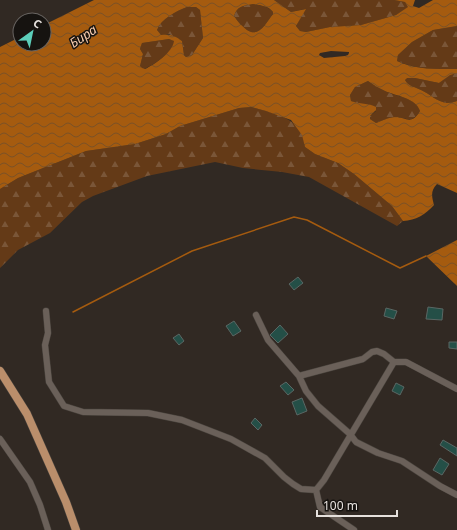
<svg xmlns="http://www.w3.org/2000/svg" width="457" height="530" font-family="'Noto Sans',sans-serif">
<defs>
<pattern id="forest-firs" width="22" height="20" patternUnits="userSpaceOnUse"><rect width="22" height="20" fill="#643a17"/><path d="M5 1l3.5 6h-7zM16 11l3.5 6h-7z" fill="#7a5638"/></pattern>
<pattern id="water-waves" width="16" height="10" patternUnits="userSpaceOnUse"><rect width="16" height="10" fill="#a55b0f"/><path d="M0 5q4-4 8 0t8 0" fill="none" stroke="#7a5126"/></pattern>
</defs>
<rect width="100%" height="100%" fill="#312923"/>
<path fill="url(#forest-firs)" d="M274,0H394L405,2L409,7L396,15L361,25L330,27L306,32L300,31L296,26L305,9L291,12Z
M253,4C260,5 268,6 273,12V14C266,23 259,38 247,30C241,25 238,22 234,16C237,6 243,6 253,4Z
M187,7H196L200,10L203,38L192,55L186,57L184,55L182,41L169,34L161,36L157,30C161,19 176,11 187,7Z
M457,26V69C435,69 418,70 397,61L398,55L412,42L433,30Z
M169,39L175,41C173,52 154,65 144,69H141L140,66L143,54L140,49L142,43Z
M457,73V101C454,102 450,103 447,103C437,102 430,94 421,90C415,87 408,86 405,80L406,78H415L439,83L450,74Z
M368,81C373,85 379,88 385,91C396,97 416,97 420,111C411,125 407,117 395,117C391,117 381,121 376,123L370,119V116L376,111L351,101L350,95L355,87Z
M251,107C270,112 293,116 302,134C304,138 304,143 305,147L315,154L338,163L354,174L392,206L403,221L397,226L309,177L282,172L243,168L215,162L147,176L93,196L82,202L50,233L18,250L0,268V189L18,178L86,151L135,144L166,134L180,126L239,108Z"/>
<path fill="url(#water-waves)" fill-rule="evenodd" d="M94,0H274L291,12L306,9L296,26L300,31L306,32L330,27L361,25L396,15L408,7L405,2L394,0H415L413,6L419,8L433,0H457V26L433,30L412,42L398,55L397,61C416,70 436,69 457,69V73L450,75L439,83L415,78H407L405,80C408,86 415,87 421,90C430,94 437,102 447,103C450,103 454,102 457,101V193L437,184C430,191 432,197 434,205C425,215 416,220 403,221L392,206L354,174L338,163L315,154L305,147L302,135L291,120L266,111L251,107L239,108L180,126L166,134L135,144L86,151L18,178L0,189V47L20,37V44H44V25ZM253,4C260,5 269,6 273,12V14C266,23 259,38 247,30C241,25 238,22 234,16C237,6 243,6 253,4ZM187,7H196L200,10L203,38L192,55L186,57L184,55L182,41C174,35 170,34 161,35L157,30C161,19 176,11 187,7ZM169,39L174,41C173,52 154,65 145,69L142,68L140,66L143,54L140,49L142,43ZM331,51L349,52V53L348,55L345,56L324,58L319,55L320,53ZM368,81C373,85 379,88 385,91C396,96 416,98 420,111C411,126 406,117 395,117C390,117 381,121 376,123L370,119V116L376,110V107C369,103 359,104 351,101L350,95L355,87Z
M457,240V286L426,256Z"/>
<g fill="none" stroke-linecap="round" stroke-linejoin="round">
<path stroke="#a55b0f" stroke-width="1.5" d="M73,312L192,251L294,217L307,220L400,268L426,256"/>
</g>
<path fill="#244f47" stroke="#5a6764" d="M298,277L303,283L294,290L289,284Z
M428,307L443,309L442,320L426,319Z
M386,308L397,311L394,319L384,316Z
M234,321L241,331L233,336L226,326Z
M280,325L288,334L278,343L270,335Z
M179,334L184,341L179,345L173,338Z
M449,342H457V349L449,348Z
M286,382L294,390L288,395L280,386Z
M396,383L404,387L400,395L392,391Z
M302,398L307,411L297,415L292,402Z
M255,418L262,425L258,430L251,423Z
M443,440L457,448V456L440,445Z
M440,458L449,464L442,475L433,470Z"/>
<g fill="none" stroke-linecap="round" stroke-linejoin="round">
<defs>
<path id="minor" d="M46,311L48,333L45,345L49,382L64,406L83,412L148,413L182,420L231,439L265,458L284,477L293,484L301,489L316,490L324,480L394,362H406L457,389
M256,315L268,340L299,376L306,391L318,406L350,434L356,442L378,453L402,461L440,486L457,495
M299,376L363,359L372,352L377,351L384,354L394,362
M0,439L30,482L40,505L48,530
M316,490L320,507L354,530"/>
<path id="major" d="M0,371L27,414L66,502L76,530"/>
</defs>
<use href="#minor" stroke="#4a443e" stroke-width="7"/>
<use href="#major" stroke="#4a443e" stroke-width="9"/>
<use href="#minor" stroke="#6a6059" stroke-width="6"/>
<use href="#major" stroke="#ba8e6b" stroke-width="8"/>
</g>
<g text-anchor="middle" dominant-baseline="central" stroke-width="3" stroke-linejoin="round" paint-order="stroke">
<g font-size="13" font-style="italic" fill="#f5cbad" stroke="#161310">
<text transform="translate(83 36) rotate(-34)">Бира</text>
</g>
</g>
<g transform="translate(32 32) rotate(33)"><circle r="19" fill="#161310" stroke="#696562"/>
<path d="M0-3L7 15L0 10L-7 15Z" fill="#5cceba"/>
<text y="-6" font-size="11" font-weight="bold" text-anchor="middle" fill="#e6e1dd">С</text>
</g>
<path d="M317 510v6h80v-6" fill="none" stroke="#e6e1dd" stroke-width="2"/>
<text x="323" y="510" font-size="12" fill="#e6e1dd" stroke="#161310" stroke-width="3" paint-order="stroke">100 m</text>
</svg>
